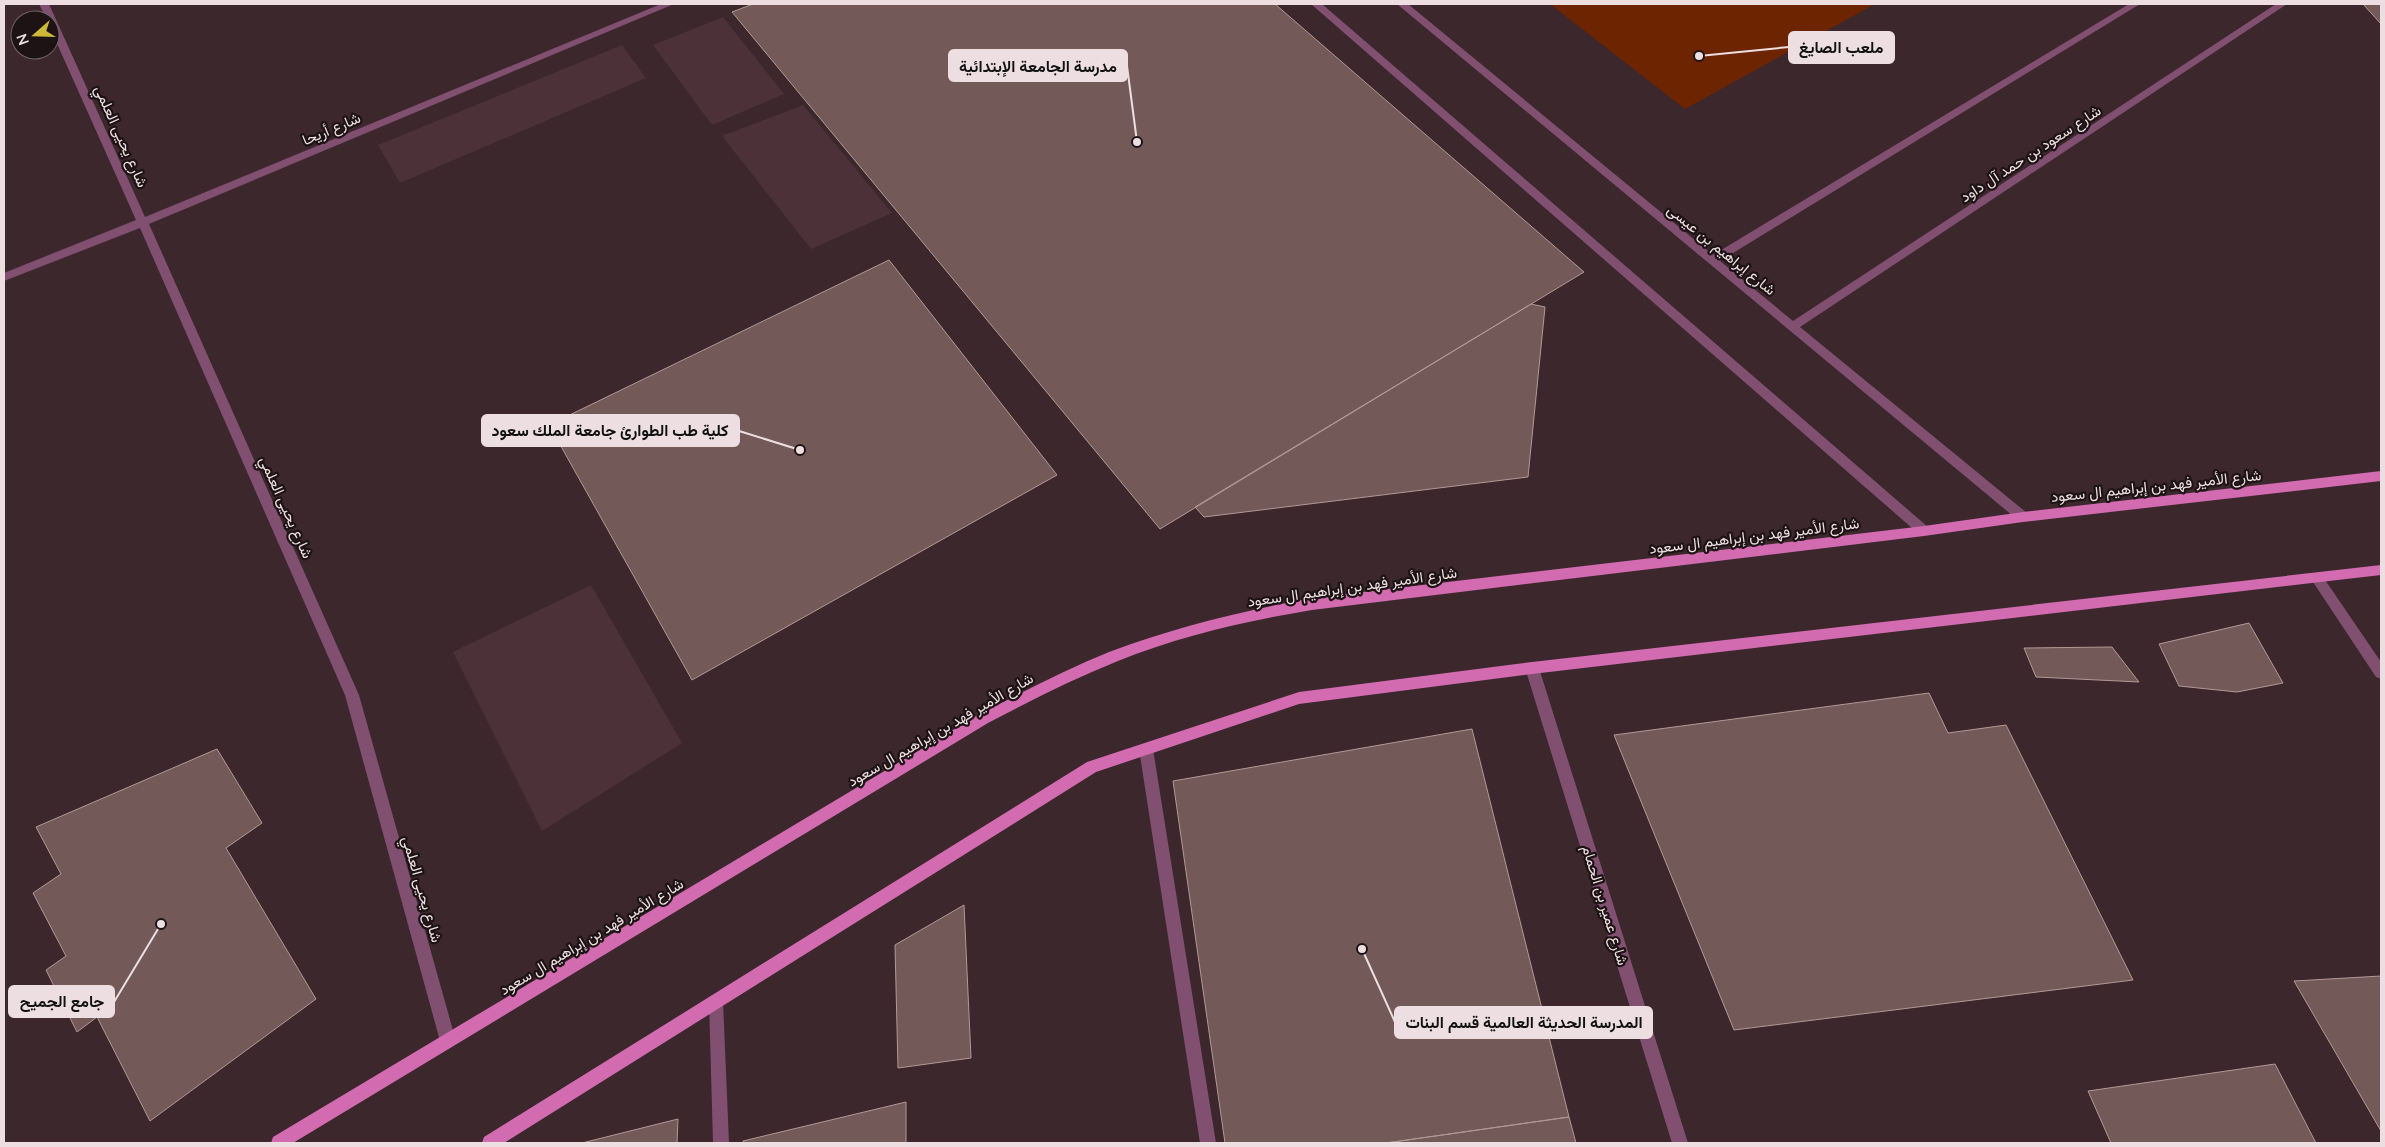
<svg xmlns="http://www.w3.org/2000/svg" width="2385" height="1147" font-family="Lato,Vazirmatn,sans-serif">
<rect width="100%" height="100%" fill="#3c272d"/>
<path fill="#4c3138" d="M723,17L784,94L712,125L653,45Z
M622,45L646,78L400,183L378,145Z
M803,105L892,213L811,249L722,136Z
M591,585L682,743L542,831L453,652Z"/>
<path fill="#6d2401" d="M1550,4H1875L1685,109Z"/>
<path fill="#735a59" stroke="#b39896" d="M753,4H1275L1584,272L1160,529L732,12Z
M2363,4H2381V24Z
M889,260L1057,475L692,680L549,425Z
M1531,304L1545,307L1528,477L1204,517L1195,507Z
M2249,623L2283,683L2237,692L2179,686L2159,644Z
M2112,647L2139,682L2036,677L2024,648Z
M1929,693L1948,733L2006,725L2133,980L1734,1030L1614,735Z
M1472,729L1569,1117L1386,1143H1225L1173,781Z
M217,749L262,823L226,848L316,999L150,1121L97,1017L77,1032L46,970L66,956L33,893L61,874L36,827Z
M964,905L971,1058L898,1068L895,945Z
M2381,976V1131L2294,981Z
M2275,1064L2316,1143H2111L2088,1091Z
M906,1102V1143H743V1141Z
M1569,1117L1576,1143H1386L1400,1141Z
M678,1119L677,1143H582Z"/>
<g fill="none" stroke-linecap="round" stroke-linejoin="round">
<path fill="#814f6f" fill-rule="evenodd" d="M39,4H49L145,217L661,4H674L149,224L359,695L456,1041L453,1046L448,1049L443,1046L440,1041L345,695L140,228L4,281V273L136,220L50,28V20H47Z
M1311,4H1322L1928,527L1930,531L1928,535H1920Z
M1397,4H1408L1713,255L2129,4H2140L1720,261L1793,321L2276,4H2287L1800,327L2027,513L2029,517L2027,521H2019Z
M2317,573L2321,574L2381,662V679L2376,677L2313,582L2311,578L2313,574Z
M1532,662L1537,664L1539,668L1688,1143H1672L1525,668L1527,664Z
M1146,743L1151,745L1153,749L1216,1143H1200L1139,749L1141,745Z
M716,994L721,996L723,1001L729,1143H713L709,1001L711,996Z"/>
<path fill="#d26baf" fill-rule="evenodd" d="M2381,471V481L2023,522L1924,536L1312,610C1246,621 1180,636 1118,661C1073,679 1030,701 988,723L293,1143H271L273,1137L978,715C1021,693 1064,670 1109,652C1175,627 1243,611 1312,598L1924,526L2023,512Z
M2381,565V575L1532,674L1299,704L1096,772L504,1143H482L484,1137L1087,762L1299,692L1532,662Z"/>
</g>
<g text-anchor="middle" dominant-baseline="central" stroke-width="4.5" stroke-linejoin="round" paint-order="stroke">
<g font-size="15" fill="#eddee2" stroke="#1d1315">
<text transform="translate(331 128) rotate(-23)">شارع أريحا</text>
<text transform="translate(122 136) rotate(66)">شارع يحيى العلمي</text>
<text transform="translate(2030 153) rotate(-33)">شارع سعود بن حمد آل داود</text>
<text transform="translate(1722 249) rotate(39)">شارع إبراهيم بن عيسى</text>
<text transform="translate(2156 485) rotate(-6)">شارع الأمير فهد بن إبراهيم ال سعود</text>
<text transform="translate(287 507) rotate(66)">شارع يحيى العلمي</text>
<text transform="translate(1754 535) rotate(-7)">شارع الأمير فهد بن إبراهيم ال سعود</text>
<text transform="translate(1352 586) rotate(-8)">شارع الأمير فهد بن إبراهيم ال سعود</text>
<text transform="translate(940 729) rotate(-30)">شارع الأمير فهد بن إبراهيم ال سعود</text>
<text transform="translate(423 889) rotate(74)">شارع يحيى العلمي</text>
<text transform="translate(1606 905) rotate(73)">شارع عمير بن الحمام</text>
<text transform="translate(591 936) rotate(-31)">شارع الأمير فهد بن إبراهيم ال سعود</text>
</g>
</g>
<path fill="none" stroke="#eddee2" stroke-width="2" d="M1699 56L1789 47M1137 142L1127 66M800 450L739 431M161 924L114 1002M1362 949L1395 1022"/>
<g fill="#eddee2" stroke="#1d1315" stroke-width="2">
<circle cx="1699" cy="56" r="5"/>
<circle cx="1137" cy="142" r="5"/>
<circle cx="800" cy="450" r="5"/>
<circle cx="161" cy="924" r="5"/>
<circle cx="1362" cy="949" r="5"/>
</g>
<g fill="#eddee2" stroke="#eddee2" stroke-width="2">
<rect x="1789" y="32" width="105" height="31" rx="5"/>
<rect x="949" y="50" width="178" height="31" rx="5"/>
<rect x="482" y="415" width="257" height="31" rx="5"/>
<rect x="9" y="986" width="105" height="31" rx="5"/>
<rect x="1395" y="1007" width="257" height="31" rx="5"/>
</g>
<g font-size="16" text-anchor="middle" font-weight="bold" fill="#111">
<text x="1841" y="53">ملعب الصايغ</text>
<text x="1038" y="72">مدرسة الجامعة الإبتدائية</text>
<text x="610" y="436">كلية طب الطوارئ جامعة الملك سعود</text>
<text x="62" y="1007">جامع الجميح</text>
<text x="1524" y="1028">المدرسة الحديثة العالمية قسم البنات</text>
</g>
<rect width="2385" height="1147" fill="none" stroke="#eddee2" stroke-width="10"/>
<g transform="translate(35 35) rotate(250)"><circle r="24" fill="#1d1315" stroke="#706467"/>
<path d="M0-4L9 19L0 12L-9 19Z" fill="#ccb938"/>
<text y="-8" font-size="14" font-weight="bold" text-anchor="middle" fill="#eddee2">N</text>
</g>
</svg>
